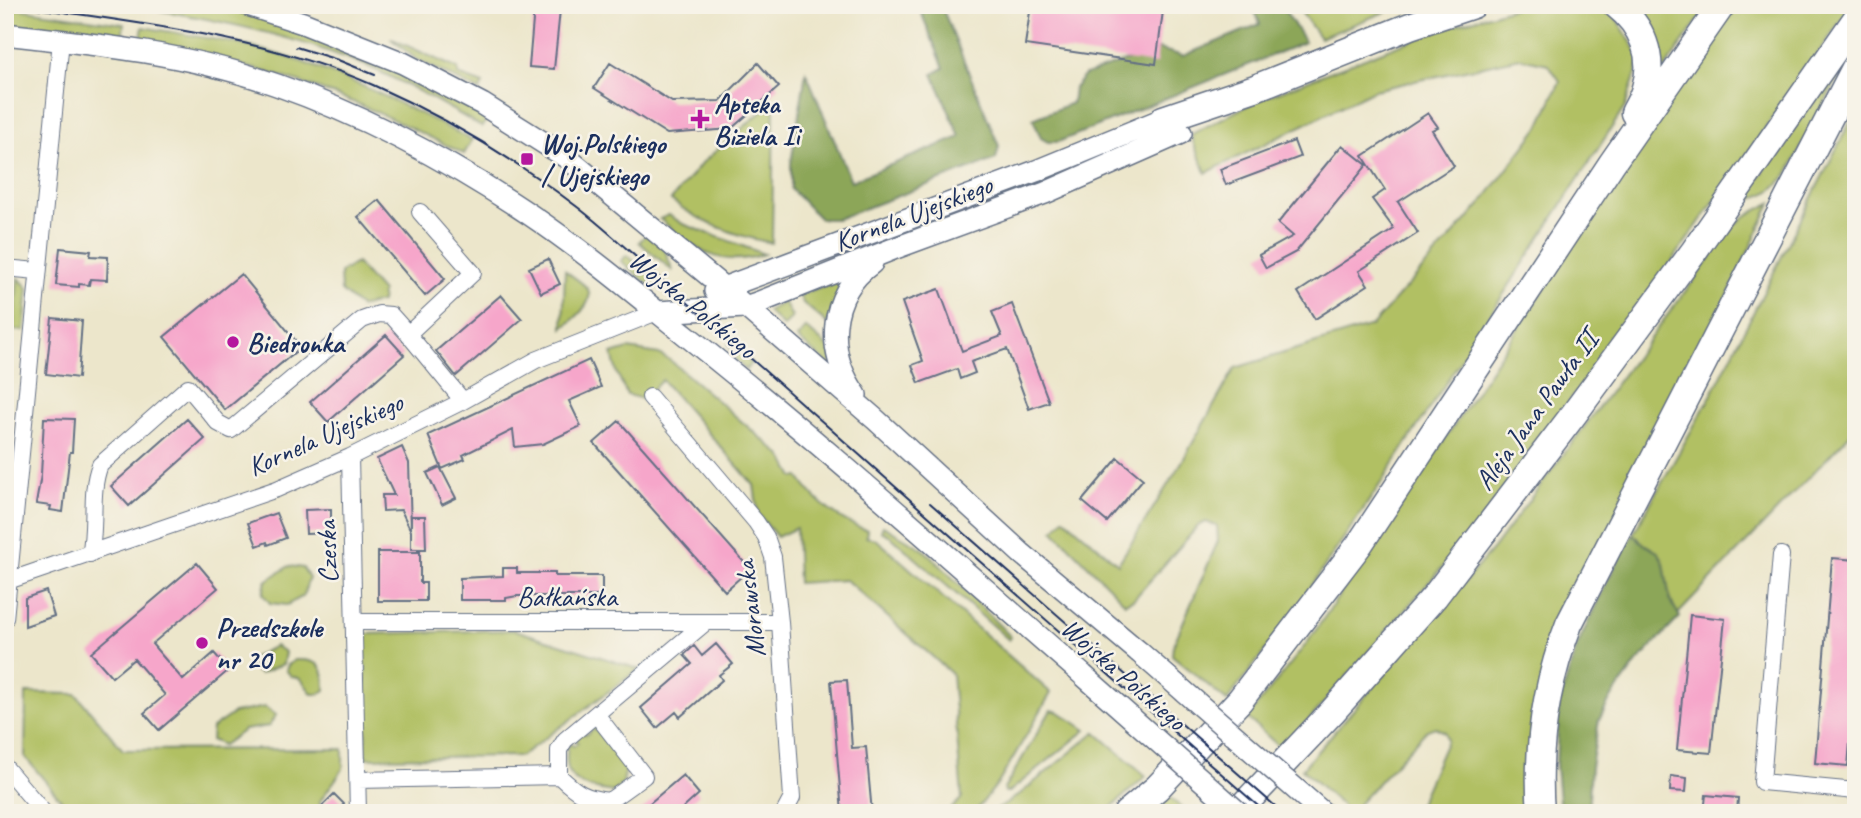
<svg xmlns="http://www.w3.org/2000/svg" width="1861" height="818" font-family="Caveat,sans-serif">
<rect width="100%" height="100%" fill="#f7f3e8"/>
<filter id="ink" filterUnits="userSpaceOnUse"><feTurbulence type="fractalNoise" baseFrequency=".0143" numOctaves="2"/><feDisplacementMap in="SourceGraphic" scale="14" xChannelSelector="R" yChannelSelector="G"/><feConvolveMatrix kernelMatrix="1 2 1 2 8 2 1 2 1" color-interpolation-filters="sRGB"/></filter>
<filter id="wash" filterUnits="userSpaceOnUse"><feTurbulence type="fractalNoise" baseFrequency=".00686" numOctaves="4" result="noise"/><feDisplacementMap in="SourceGraphic" scale="28" xChannelSelector="R" yChannelSelector="G"/><feGaussianBlur stdDeviation="1.57" result="paint"/><feColorMatrix in="noise" values="0 0 0 0 0 0 0 0 0 0 0 0 0 0 0 0 0 1.4 0 .05"/><feComposite in="paint" operator="in"/></filter>
<g filter="url(#wash)">
<rect width="100%" height="100%" fill="#ece6cb"/>
<path fill="#b1c063" stroke="#667860" stroke-width="2" d="M146,5H211L249,14L326,40L404,73L488,117L482,127C434,99 386,71 333,53C272,31 210,19 146,8Z
M1296,5H1402L1320,38Z
M1524,5H1608L1641,58L1625,107L1377,489L1289,619L1227,701L1172,655L1173,646L1218,541L1217,526L1206,522L1199,525L1134,599L1125,603L1054,531L1064,518L1118,564L1179,467L1235,368L1372,326L1480,205L1539,127L1560,81L1548,64L1520,58L1374,90L1206,173C1203,160 1191,146 1192,134L1258,100L1398,45L1451,26Z
M1634,5H1709L1653,85Z
M1736,5H1852L1656,284L1473,532L1283,750L1247,718L1307,643L1453,427L1696,58Z
M5,7L124,24L122,39L5,24Z
M143,27C176,33 210,38 244,45C325,64 399,102 472,140L464,154C411,128 358,101 301,83C249,65 194,54 140,42Z
M1856,35V43L1787,175L1772,190L1741,205Z
M390,38L458,69V75L483,84L479,91L416,59Z
M774,102L772,243C737,236 699,222 671,200L702,163L768,106Z
M1856,110V428L1678,614L1670,600L1664,564L1659,553L1644,544L1633,534L1713,392Z
M1771,203L1533,714L1526,785L1529,813H1415L1447,740L1445,732L1435,727L1427,730L1350,813L1302,769L1492,550L1734,226L1745,216Z
M669,215L683,224L764,254C717,270 694,248 660,219Z
M648,233L664,248L673,271L639,242Z
M627,255L661,285H662L658,287L645,282L621,261Z
M356,263L382,292L381,302L360,307L341,291L340,273Z
M565,270C571,276 581,281 587,288C597,302 572,321 563,328Z
M18,277L28,288L24,331L13,330Z
M843,279L828,324L803,303L799,295Z
M784,302L792,317L784,327L767,311Z
M806,328L829,348L835,370L797,338Z
M728,343L751,363L746,370L736,361Z
M628,349L659,354L671,361L782,456L794,477H799C816,503 837,520 867,530L866,537L875,539L882,544L1051,693L999,782L974,813H947L962,798L952,674L846,580L798,583L796,528L777,537L758,514L754,485L662,380L643,399L627,395L617,373L612,354Z
M883,526L923,549L935,560L1011,637L1009,640L889,535L881,531Z
M289,566L303,568L309,578L303,596L287,605L270,603L263,594L266,581Z
M515,630L639,669L521,756L366,758L365,634Z
M275,646L285,652L283,664L260,674L250,667L254,657Z
M295,660C319,659 325,665 325,690L319,694H312L301,679L291,676L286,670L288,665Z
M26,693L76,694L123,750L343,749V769L320,801V813H72L25,757Z
M265,707L276,715L269,726L244,730L223,745L211,740L212,728L234,713Z
M1051,710L1059,712L1086,730L1009,792H1005L1004,789Z
M594,728L627,764L623,783L614,792C580,788 559,780 569,742L573,746L578,743L574,737L582,731L586,735Z
M1095,732L1146,776L1105,813H992L1020,794Z
M1168,796L1188,813H1148Z"/>
<path fill="#8ca659" stroke="#546a5c" stroke-width="2" d="M918,5H941L999,146L996,159L837,219H820L791,189V163L806,72L851,181L960,137L933,74L944,68Z
M1252,5H1276L1284,9L1305,42L1058,142H1048L1041,138L1033,119L1072,103L1074,88L1085,75L1159,49L1183,56L1260,24Z
M1633,534L1644,544L1659,553L1664,564L1670,600L1680,617L1638,661L1611,698L1599,720L1591,767L1588,813H1560L1556,766L1559,703L1577,646L1606,583Z"/>
<g id="blocks">
<path fill="#f6a6ca" d="M1031,5H1124L1163,11L1156,64L1025,45Z
M534,8L560,10L554,69L529,67Z
M610,63L672,102L720,101L758,63L779,87L731,129L667,134L594,88Z
M1428,113L1438,127L1432,130L1454,166L1398,202L1418,233L1359,271L1368,285L1315,319L1298,292L1394,229L1372,199L1385,190L1363,156Z
M1294,141L1300,157L1226,185L1220,169Z
M1342,145L1367,165L1296,252L1266,268L1259,255L1293,236L1278,223Z
M379,200L445,279L425,296L358,217Z
M60,248L91,251L90,256L108,257L107,280L90,279L89,285L79,284V287L56,285Z
M548,259L560,284L541,293L529,268Z
M241,274L301,347L225,410L164,337Z
M939,289L962,351L1002,336L992,312L1012,304L1049,402L1029,409L1007,349L971,362L975,373L960,379L957,369L919,383L912,365L923,361L902,302Z
M501,295L522,319L456,376L436,351Z
M52,318L82,321L78,378L46,374Z
M386,335L404,355L328,422L310,402Z
M589,360L601,387L569,401L581,426L543,444L515,447L513,430L463,455L465,459L442,469L428,435Z
M44,418L74,419L72,452H70L63,512L50,510L51,506L36,504L41,475Z
M187,419L205,439L129,506L111,486Z
M619,421L750,569L725,591L594,443Z
M402,447L409,463L411,529V516H425L426,549H411V531L401,510L383,511L382,495H394L377,459Z
M1118,458L1143,479L1107,522L1082,501Z
M440,467L456,498L442,505L427,473Z
M331,509V533L306,534L305,510Z
M276,513L286,538L268,545L267,542L257,546L248,523Z
M378,552H420V583H426V601H378Z
M1832,558L1856,560V671L1848,766L1815,763Z
M197,563L218,588L152,644L183,680L214,653L229,670L159,730L144,713L165,695L134,659L112,677L91,653Z
M503,568H517V573H555V576H602V596H517L506,598V600H460V578L503,576Z
M46,591L54,616L25,626V598Z
M1690,615L1725,619L1711,753L1677,750Z
M716,644L733,664L719,675L722,680L680,717L676,712L657,728L641,708L692,664L684,655L694,646L702,656Z
M847,680L852,748L866,747L872,813H842L831,681Z
M683,775L699,794L678,813H638Z
M1671,776L1687,778L1686,792L1670,791Z
M334,794L344,804L336,813H329L322,806Z
M1706,795L1738,798L1737,813H1704Z"/>
</g>
</g>
<g filter="url(#ink)">
<use href="#blocks" fill-opacity="0" stroke="#646f84" stroke-width="2"/>
<g fill="none" stroke-linecap="round" stroke-linejoin="round">
<defs>
<path id="minor" d="M420,212L473,273L408,334L463,401
M5,268L37,271
M650,397L756,522L766,537L773,557L780,622L792,798L784,813
M350,457L358,813
M90,554C97,525 89,492 100,465L188,387L218,423L231,430L362,320L379,314L391,315L408,334
M1781,555L1762,782L1856,791
M5,582L277,489L350,457L463,401L536,360L657,312
M5,619L61,40
M355,622H780
M596,714L644,776L609,801C584,798 577,793 559,776V750L565,740L706,622
M5,767L44,813
M358,780L559,776"/>
<path id="tertiary" d="M248,5L303,23L403,63L482,104L566,157L724,288L875,419L1021,553L1139,652
M5,34C96,44 190,54 277,85C365,116 451,162 529,214C584,251 635,294 687,336C823,444 952,561 1083,675
M715,291L1036,171L1163,119
M657,312L745,307L757,303L893,249L1045,193L1181,133
M856,395C825,352 828,295 872,263"/>
<path id="primary" d="M1616,5C1642,25 1655,57 1645,88C1643,97 1638,105 1634,113
M1163,119L1255,88L1410,26L1473,5
M1127,813L1157,788L1240,700L1359,545L1612,163L1722,5
M1236,813L1332,712L1435,596L1574,414L1694,251L1856,19
M1541,813C1536,747 1545,686 1569,624L1856,66"/>
</defs>
<use href="#minor" stroke="#646f84" stroke-width="18"/>
<use href="#tertiary" stroke="#646f84" stroke-width="24"/>
<use href="#primary" stroke="#646f84" stroke-width="29"/>
<use href="#minor" stroke="#fff" stroke-width="16"/>
<use href="#tertiary" stroke="#fff" stroke-width="21"/>
<use href="#primary" stroke="#fff" stroke-width="26"/>
<path stroke="#1b2f5e" stroke-width="2" d="M15,5C136,23 259,35 373,85C445,117 513,158 576,206C609,231 638,260 669,286C725,335 780,384 835,433C978,561 1122,686 1266,813
M296,47L338,60L375,75
M930,503L1283,813"/>
<defs>
<path id="tertiary-bridge" d="M1139,652L1323,813
M1083,675L1239,813"/>
</defs>
<use href="#tertiary-bridge" stroke="#646f84" stroke-width="24" stroke-linecap="butt"/>
<use href="#tertiary-bridge" stroke="#fff" stroke-width="21"/>
</g>
</g>
<g fill="#b5179e" stroke="#f7f3e8" stroke-width="2.5">
<path d="M696.5 108.5h7v7h7v7h-7v7h-7v-7h-7v-7h7z"/>
<rect x="520" y="152" width="14" height="14" rx="3.5"/>
<circle cx="233" cy="342" r="7"/>
<circle cx="202" cy="643" r="7"/>
</g>
<g text-anchor="middle" dominant-baseline="central" stroke-width="5" stroke-linejoin="round" paint-order="stroke">
<g font-size="28" font-weight="bold" fill="#1b2f5e" stroke="#f7f3e8" text-anchor="start">
<text x="714" y="103">Apteka<tspan x="714" dy="32">Biziela Ii</tspan></text>
<text x="541" y="143">Woj.Polskiego<tspan x="541" dy="32">/ Ujejskiego</tspan></text>
<text x="247" y="342">Biedronka</text>
<text x="216" y="627">Przedszkole<tspan x="216" dy="32">nr 20</tspan></text>
</g>
<g font-size="28" fill="#1b2f5e" stroke="#f7f3e8">
<text transform="translate(913 213) rotate(-21)">Kornela Ujejskiego</text>
<text transform="translate(693 304) rotate(39)">Wojska Polskiego</text>
<text transform="translate(1536 410) rotate(-54)">Aleja Jana Pawła II</text>
<text transform="translate(325 434) rotate(-24)">Kornela Ujejskiego</text>
<text transform="translate(327 552) rotate(-92)">Czeska</text>
<text x="567" y="596">Bałkańska</text>
<text transform="translate(750 609) rotate(-97)">Morawska</text>
<text transform="translate(1124 674) rotate(41)">Wojska Polskiego</text>
</g>
</g>
<rect width="1861" height="818" fill="none" stroke="#f7f3e8" stroke-width="28"/>
</svg>
